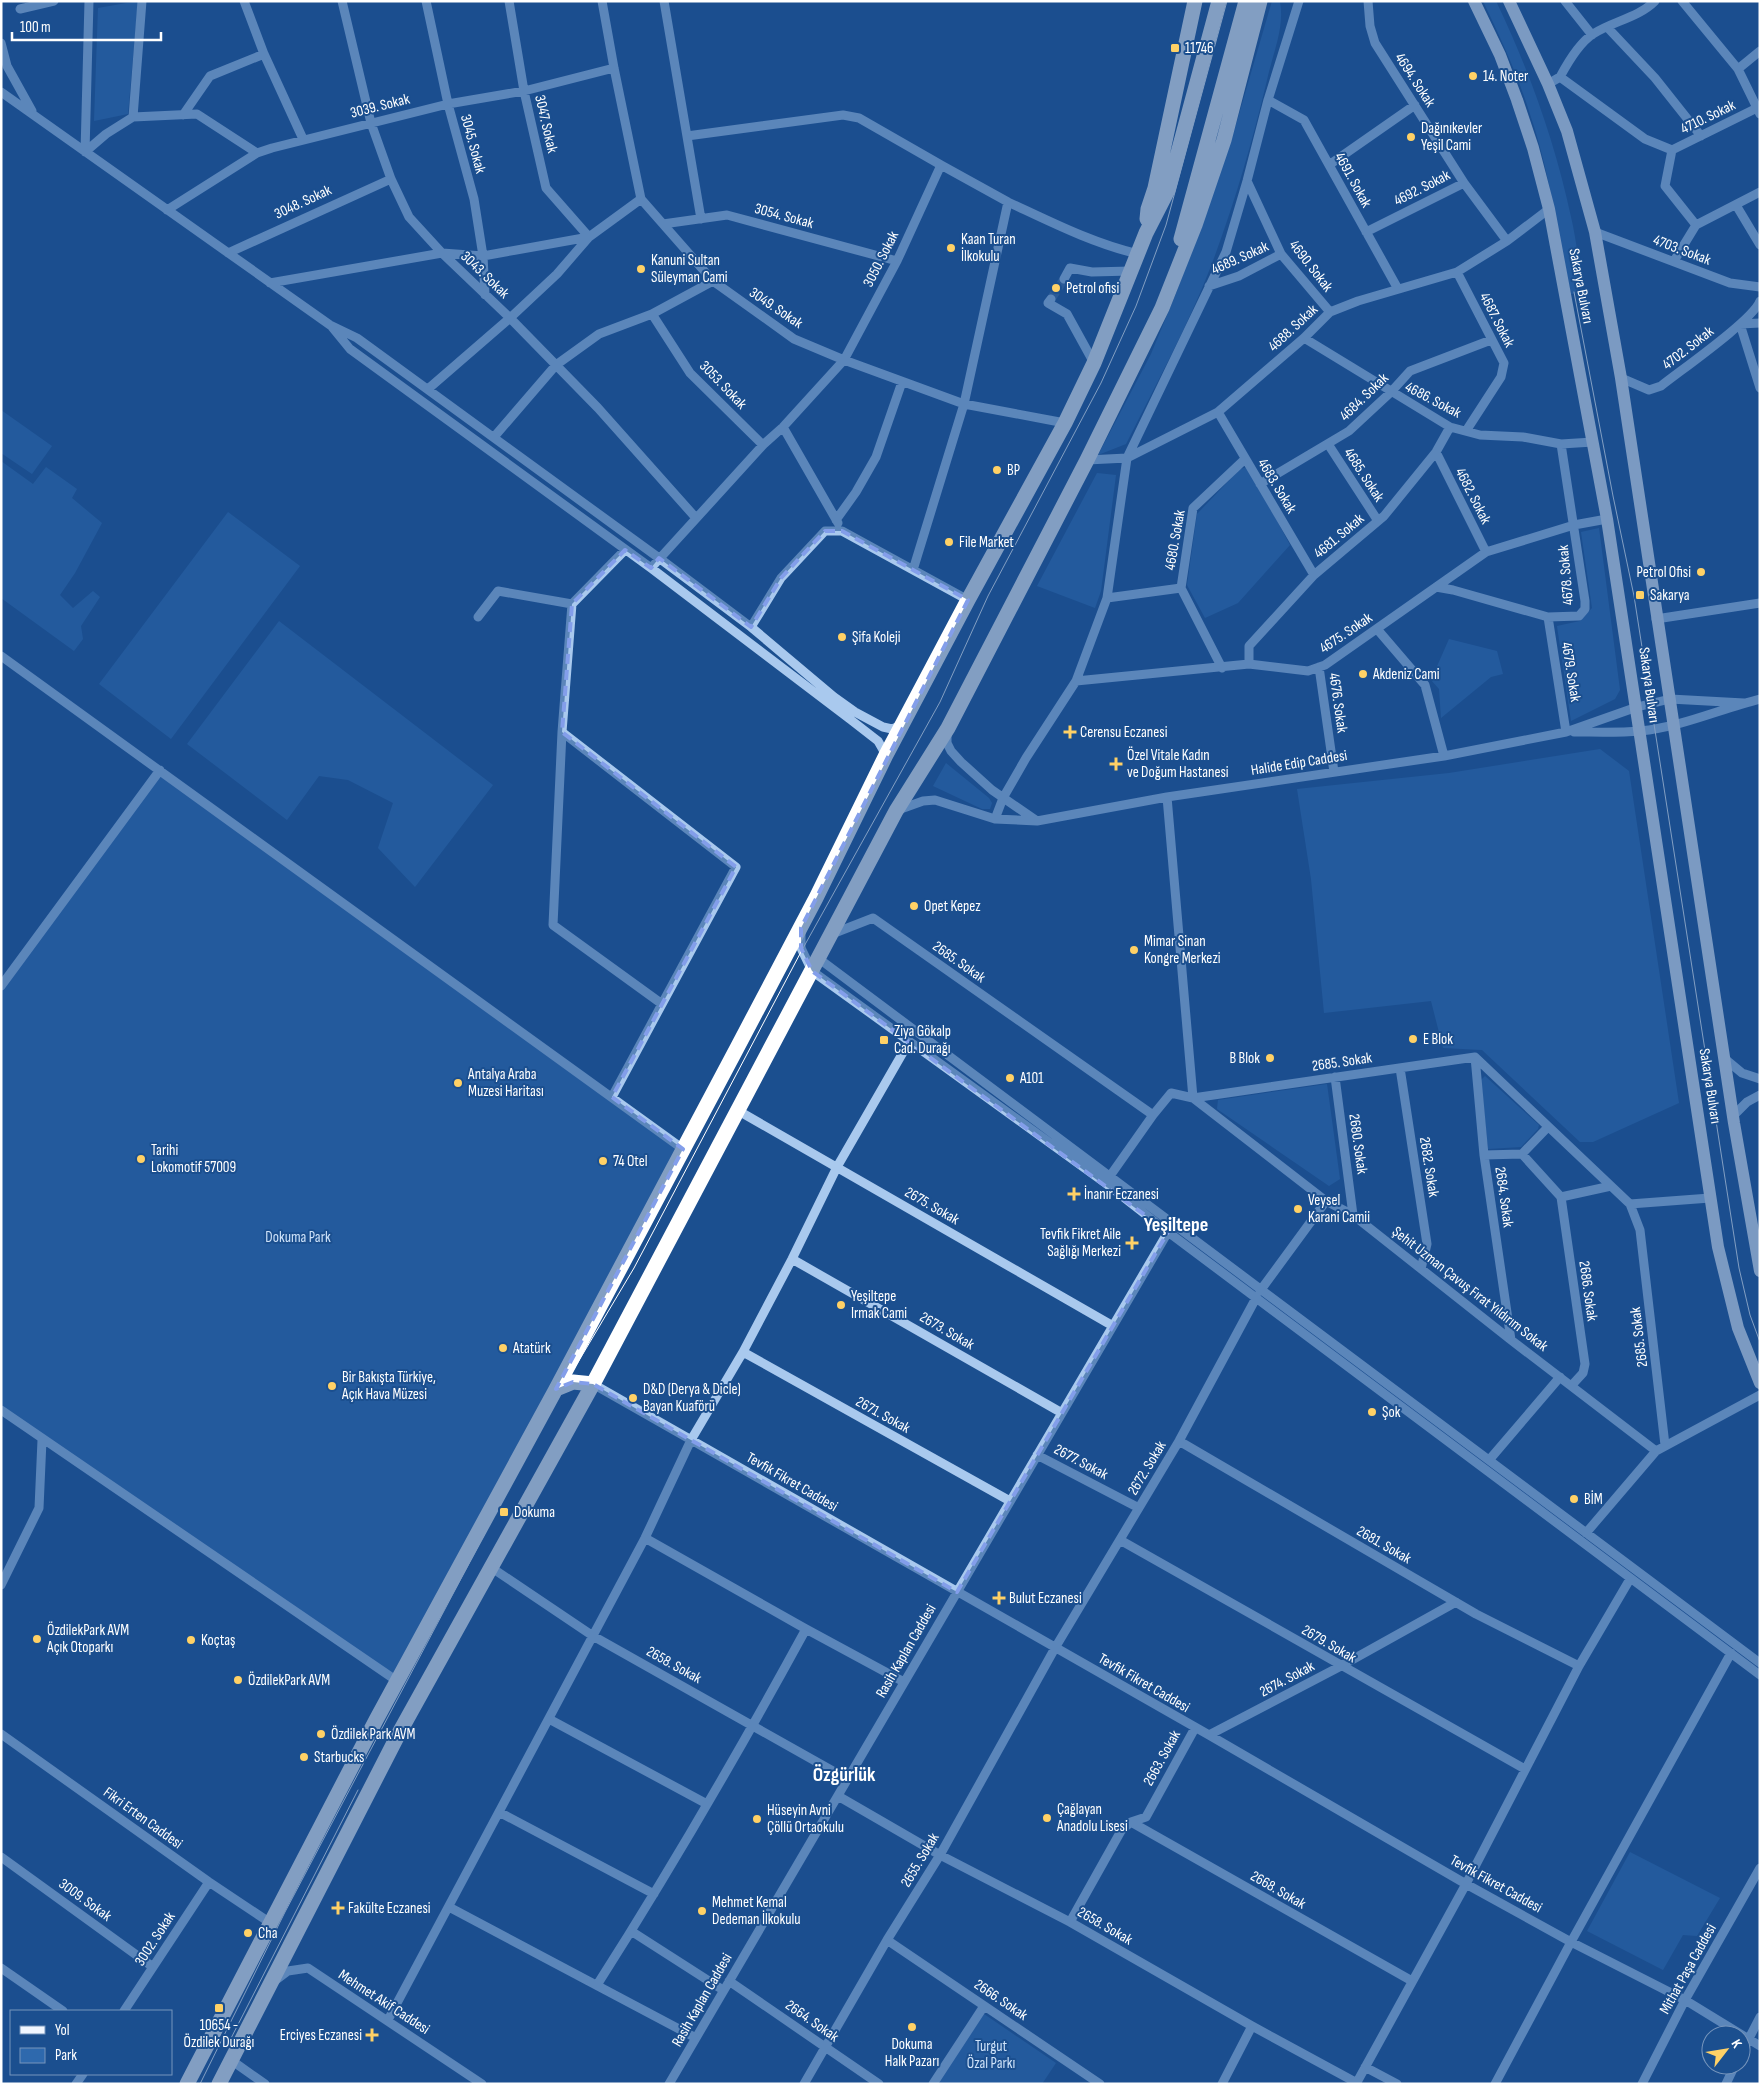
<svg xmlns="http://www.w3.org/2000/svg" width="1761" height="2085" font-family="'Sofia Sans Condensed',sans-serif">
<rect width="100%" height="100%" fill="#1b4f8f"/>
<path fill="#2e69ad" d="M138,1L128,114L94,121L98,8Z
M1272,1L1280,2C1285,27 1272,56 1267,80C1252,143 1234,205 1211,266C1188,326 1155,386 1126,444L1098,455L1151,354L1177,291L1237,121Z
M1483,1H1496C1529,70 1555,142 1571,217C1577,242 1579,268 1583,293L1571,294C1558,235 1549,168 1529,111C1517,73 1500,37 1483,1Z
M1,410L52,446L32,474L1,453Z
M1,461L33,484L46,467L77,489L72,498L102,523L75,573L60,595L73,608L93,591L100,597L81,626L83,639L74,651L1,598Z
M1248,467L1290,545L1238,603L1205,618L1187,585L1197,514L1240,469Z
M1097,473L1116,475L1101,591L1095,608L1037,586Z
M228,512L300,566L171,739L99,684Z
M1599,528L1620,690L1615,699L1571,721L1557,626L1580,621L1592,608L1581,532Z
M279,621L493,785L415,887L378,848L393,803L348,780L319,776L287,820L187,744Z
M1449,639L1497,651L1503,674L1491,677L1441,718L1439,689L1431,680Z
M1600,749L1629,771L1679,1103L1593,1142H1580L1482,1050L1443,1048L1431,1001L1324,1013L1311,879L1297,789L1449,773Z
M946,763L989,798L992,803L990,809H982L933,786Z
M160,770L683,1149L397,1681L1,1413V986Z
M1485,1076L1539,1125L1538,1129L1521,1147L1488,1149L1481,1080Z
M1327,1084L1340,1179L1329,1186L1217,1109L1218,1100Z
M1630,1852L1720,1898L1697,1936L1683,1935L1663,1970L1587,1931Z
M984,2014L1056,2063L1042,2084H937Z"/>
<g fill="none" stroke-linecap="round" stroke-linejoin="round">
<path stroke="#3d69a0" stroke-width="9" stroke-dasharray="9 4.5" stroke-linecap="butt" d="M1051,299L1064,279"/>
<path stroke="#a9c9ee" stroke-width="9" d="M244,1L264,54L303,139
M342,1L371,123L391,179L409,217L442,253L510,318L598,408L696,518
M426,1L448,104L474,199L483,256L485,295
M602,1L614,68L641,199L713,281L794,339L844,360L964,404L1065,423
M664,1L701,219
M1368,1L1370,26L1375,43L1464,183L1507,241
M1565,1L1592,35
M1682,1L1738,69L1760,114
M20,9L54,1
M1607,27L1655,78L1701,136
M1,43L7,66L32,111
M1738,69L1760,51
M1560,77C1568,62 1579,43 1593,34C1613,21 1638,18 1655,1
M1548,84L1560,77L1645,139L1672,150
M1,92L330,325L357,338L659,558L751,627L834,697L855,712L883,727L892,729L902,725
M1268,100L1304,120L1398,289
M183,115L210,76L264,54
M133,117L142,1
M1672,150L1757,108
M1672,150L1665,186L1696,225
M85,152L106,134L133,117L197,114L257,153
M85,152L89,1
M1329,165L1415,105
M1247,181L1281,254L1330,312
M1008,202C1051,222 1092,243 1138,254
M1736,205L1760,245
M167,210L257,153L272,148L448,104L524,91L614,68
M663,224L727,215L897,261
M1366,232L1464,183
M1595,232L1730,283L1760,287
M228,253L391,179
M1674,261L1696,225L1760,192
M1457,272L1504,363L1501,377L1466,431
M1064,279L1070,268L1092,272L1131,271
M270,283L442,253L483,256L589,237L641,199
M1209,286L1239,276L1281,254
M1051,299L1048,303L1067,314L1094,363
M652,314L690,373L763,445
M1760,323L1740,324L1760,388
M332,327L350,349L651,568L851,720L878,741L886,755
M1304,338L1450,427L1480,435L1523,437L1561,444L1593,442
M1621,378L1649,390L1661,386C1681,370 1753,320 1760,301
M428,389L510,318L557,274L589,237L546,188L524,91L509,1
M1218,412L1314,575
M783,427L838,523
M494,437L556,365L599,334L652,314L713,281
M1328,444L1378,521
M1436,452L1486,552
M1087,460L1127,458L1218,412L1304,338L1330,312L1358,301L1457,272L1507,241L1549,209
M1260,484L1349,431L1391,392L1410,371L1491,340
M836,520L856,492L876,457L902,382
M651,568L763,445L783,427L844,360L897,261L941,165L859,118L843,115L687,136
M913,570L964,404L1008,202L941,165
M1436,587L1453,590L1548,617L1579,616L1585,609V601L1561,444
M1107,598L1181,588
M478,617L498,591L572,604
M1548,617L1566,732
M1656,619L1760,603
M751,627L781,578L825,531H842L968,600
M1377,629L1425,685L1444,756
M1,656L683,1149
M1249,664V646L1314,575L1384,516L1436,452L1450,427
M1319,667L1334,772
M1222,668L1181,588L1193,508L1245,459
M1076,681L1249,664L1308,671L1325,665L1486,552L1574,525L1607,519
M562,732L736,867L662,1004L553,925L562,732L572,604L625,550
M1574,732C1595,732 1618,733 1640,731C1681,727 1720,709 1760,699
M947,733V743L951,751L961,762L992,790L1037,821
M1167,797L1193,1098L1326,1201L1353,1215L1511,1340L1656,1451
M898,810L923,801L935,800L995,819L1037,821L1167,797L1444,756L1566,732L1637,707L1670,699L1744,703
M995,819L1003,798L1026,758L1076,681L1107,598L1127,458L1226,252L1247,181L1268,100L1299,1
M801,933V948L812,971L1104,1182L1168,1232L1760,1675
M832,934L873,918L1153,1115L1171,1093L1193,1098L1475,1057L1630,1204L1640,1230L1665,1445
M818,958L1760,1663
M1,986L160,770
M1475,1057L1484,1155L1511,1340
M1724,1058L1742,1073L1760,1079
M1400,1068L1427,1244L1421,1269
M1335,1077L1353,1215
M612,1097L662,1004
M737,1110L1113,1326
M1733,1116L1747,1102L1760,1095
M1522,1154L1548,1127
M1484,1155L1522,1154L1561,1197L1611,1186
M1110,1176L1153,1115
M1561,1197L1585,1364L1583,1373L1572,1385
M1630,1204L1710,1198
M792,1259L1062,1413
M1260,1291L1326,1201
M743,1352L1010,1501
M593,1384L1209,1735L1466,1884L1571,1942L1685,2000L1760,2046
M1,1410L397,1681
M1179,1441L1476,1614L1579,1666
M1037,1455L1139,1508
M1490,1459L1560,1377
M1586,1533L1656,1451L1760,1395
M645,1538L806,1629L904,1682
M1120,1540L1525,1769
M492,1568L593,1636L847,1779
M1,1585L39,1508L42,1440
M549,1719L707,1804
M1,1734L209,1882L269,1922
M1209,1735L1341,1666L1456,1602
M838,1796L940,1855L1070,1922L1252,2026L1357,2083
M499,1812L654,1894
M1131,1822L1412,1981
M1,1857L153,1967
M449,1907L696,2038
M1070,1922L1121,1831L1131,1822L1146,1817L1195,1728
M631,1931L723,1990
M887,1940L1100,2084
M1,1968L63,2011
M276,1980L288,1971L308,1968L482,2084
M729,1981L879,2084
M597,1985C671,1869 740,1750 806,1629
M124,2011L209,1882
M388,2020L645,1538L691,1440L743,1352L792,1259L837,1167L909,1042
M1741,2054L1760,2017
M231,2060L265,2084
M1365,2067L1397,2084
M76,2084L83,2074
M669,2084L1168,1232
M804,2084L887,1940L940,1855L1055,1648L1179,1441L1256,1298
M933,2084L984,2006
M1222,2084L1252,2026
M1356,2084L1466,1884L1579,1666L1630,1579
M1495,2084L1571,1942L1731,1653
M1642,2084L1685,2000L1760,1868
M1726,2084L1735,2065"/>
<path stroke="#f0f6ff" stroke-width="12" d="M1474,1L1500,55L1517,100L1533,148L1549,209L1607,519L1718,1247L1738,1328L1760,1383
M1509,1L1548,84L1567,131L1595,232L1621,378L1734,1123L1760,1271"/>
<path stroke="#fff" stroke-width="15" d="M1147,219L1148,209L1155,188L1195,1
M1181,239L1246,1
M556,1389L573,1382L593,1384
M187,2084L376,1720L556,1389L737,1048L816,898L886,755L968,600L1065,423L1094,363L1146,233L1168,190L1219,1
M219,2084L398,1735L593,1384L896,811L948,728L1087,460L1162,308L1195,225L1224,140L1260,1"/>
<path stroke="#fff" stroke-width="1" d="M1574,292L1613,496L1634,596L1739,1268L1750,1315L1760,1342
M226,2048L358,1790
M200,2084L285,1912L521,1465L565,1384L634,1268L802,950L940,702L988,596L1101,383L1136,306L1166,225L1227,1"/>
</g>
<path d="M0 0H1761V2085H0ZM825,531H842L968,600L801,928V948L812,971L1168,1232L957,1592L593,1384L573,1382L556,1389L683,1149L612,1097L736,867L562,732L572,604L625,550L651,568L659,558L751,627L781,578Z" fill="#1b4f8f" fill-opacity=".55" fill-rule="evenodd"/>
<path fill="none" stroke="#839eea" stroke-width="4" stroke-dasharray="10 6" stroke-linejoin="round" d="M825,531H842L968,600L801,928V948L812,971L1168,1232L957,1592L593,1384L573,1382L556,1389L683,1149L612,1097L736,867L562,732L572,604L625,550L651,568L659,558L751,627L781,578Z"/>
<g fill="#ffd166" stroke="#1b4f8f" stroke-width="2">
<rect x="1170" y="43" width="10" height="10" rx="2.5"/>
<circle cx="1473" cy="76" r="5"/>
<circle cx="1411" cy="137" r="5"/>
<circle cx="951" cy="248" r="5"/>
<circle cx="641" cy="269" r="5"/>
<circle cx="1056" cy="288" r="5"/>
<circle cx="997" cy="470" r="5"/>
<circle cx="949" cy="542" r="5"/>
<circle cx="1701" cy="572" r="5"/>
<rect x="1635" y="590" width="10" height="10" rx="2.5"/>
<circle cx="842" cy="637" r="5"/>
<circle cx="1363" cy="674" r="5"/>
<path d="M1067.5 724.5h5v5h5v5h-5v5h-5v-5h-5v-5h5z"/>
<path d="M1113.5 756.5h5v5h5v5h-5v5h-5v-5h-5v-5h5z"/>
<circle cx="914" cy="906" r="5"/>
<circle cx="1134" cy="950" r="5"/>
<circle cx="1413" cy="1039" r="5"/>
<rect x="879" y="1035" width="10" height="10" rx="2.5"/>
<circle cx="1270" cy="1058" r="5"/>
<circle cx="1010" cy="1078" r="5"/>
<circle cx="458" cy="1083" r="5"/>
<circle cx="141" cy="1159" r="5"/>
<circle cx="603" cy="1161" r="5"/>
<path d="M1071.5 1186.5h5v5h5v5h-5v5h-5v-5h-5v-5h5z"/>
<circle cx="1298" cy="1209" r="5"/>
<path d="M1129.5 1235.5h5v5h5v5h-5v5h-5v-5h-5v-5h5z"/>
<circle cx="841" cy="1305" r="5"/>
<circle cx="503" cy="1348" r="5"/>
<circle cx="332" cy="1386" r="5"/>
<circle cx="633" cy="1398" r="5"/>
<circle cx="1372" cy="1412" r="5"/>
<circle cx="1574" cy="1499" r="5"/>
<rect x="499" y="1507" width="10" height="10" rx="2.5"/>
<path d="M996.5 1590.5h5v5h5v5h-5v5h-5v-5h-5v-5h5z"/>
<circle cx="37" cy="1639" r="5"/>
<circle cx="191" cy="1640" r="5"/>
<circle cx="238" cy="1680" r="5"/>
<circle cx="321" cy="1734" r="5"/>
<circle cx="304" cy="1757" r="5"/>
<circle cx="1047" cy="1818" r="5"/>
<circle cx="757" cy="1819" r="5"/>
<path d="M335.5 1900.5h5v5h5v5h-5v5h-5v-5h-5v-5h5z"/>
<circle cx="702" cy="1911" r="5"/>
<circle cx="248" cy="1933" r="5"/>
<rect x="214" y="2003" width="10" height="10" rx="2.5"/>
<circle cx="912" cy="2027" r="5"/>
<path d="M369.5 2027.5h5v5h5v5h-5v5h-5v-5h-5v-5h5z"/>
</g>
<g text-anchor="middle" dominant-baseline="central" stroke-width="4" stroke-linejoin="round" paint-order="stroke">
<g font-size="15" fill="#fff" stroke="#1b4f8f" text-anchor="start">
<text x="1185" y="48">11746</text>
<text x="1483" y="76">14. Noter</text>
<text x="1421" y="128">Dağınıkevler<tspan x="1421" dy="17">Yeşil Cami</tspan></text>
<text x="961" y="239">Kaan Turan<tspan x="961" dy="17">İlkokulu</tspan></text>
<text x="651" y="260">Kanuni Sultan<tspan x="651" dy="17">Süleyman Cami</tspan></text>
<text x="1066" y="288">Petrol ofisi</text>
<text x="1007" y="470">BP</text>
<text x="959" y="542">File Market</text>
<text x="1691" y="572" text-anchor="end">Petrol Ofisi</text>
<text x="1650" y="595">Sakarya</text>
<text x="852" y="637">Şifa Koleji</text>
<text x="1373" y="674">Akdeniz Cami</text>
<text x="1080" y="732">Cerensu Eczanesi</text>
<text x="1127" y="755">Özel Vitale Kadın<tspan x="1127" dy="17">ve Doğum Hastanesi</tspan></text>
<text x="924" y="906">Opet Kepez</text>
<text x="1144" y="941">Mimar Sinan<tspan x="1144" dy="17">Kongre Merkezi</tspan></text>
<text x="894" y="1031">Ziya Gökalp<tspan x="894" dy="17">Cad. Durağı</tspan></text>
<text x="1423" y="1039">E Blok</text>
<text x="1260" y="1058" text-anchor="end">B Blok</text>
<text x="468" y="1074">Antalya Araba<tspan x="468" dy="17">Muzesi Haritası</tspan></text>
<text x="1020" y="1078">A101</text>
<text x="151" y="1150">Tarihi<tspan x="151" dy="17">Lokomotif 57009</tspan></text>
<text x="613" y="1161">74 Otel</text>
<text x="1084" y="1194">İnanır Eczanesi</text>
<text x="1308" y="1200">Veysel<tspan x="1308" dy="17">Karani Camii</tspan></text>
<text x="1121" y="1234" text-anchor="end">Tevfik Fikret Aile<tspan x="1121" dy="17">Sağlığı Merkezi</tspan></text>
<text x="851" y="1296">Yeşiltepe<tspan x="851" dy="17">Irmak Cami</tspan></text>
<text x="513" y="1348">Atatürk</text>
<text x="342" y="1377">Bir Bakışta Türkiye,<tspan x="342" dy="17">Açık Hava Müzesi</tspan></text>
<text x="643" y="1389">D&amp;D (Derya &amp; Dicle)<tspan x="643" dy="17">Bayan Kuaförü</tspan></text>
<text x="1382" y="1412">Şok</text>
<text x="1584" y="1499">BİM</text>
<text x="514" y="1512">Dokuma</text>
<text x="1009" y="1598">Bulut Eczanesi</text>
<text x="47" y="1630">ÖzdilekPark AVM<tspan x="47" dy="17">Açık Otoparkı</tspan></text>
<text x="201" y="1640">Koçtaş</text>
<text x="248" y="1680">ÖzdilekPark AVM</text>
<text x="331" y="1734">Özdilek Park AVM</text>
<text x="314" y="1757">Starbucks</text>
<text x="1057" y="1809">Çağlayan<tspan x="1057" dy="17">Anadolu Lisesi</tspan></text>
<text x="767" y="1810">Hüseyin Avni<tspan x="767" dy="17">Çöllü Ortaokulu</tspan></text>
<text x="712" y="1902">Mehmet Kemal<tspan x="712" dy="17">Dedeman İlkokulu</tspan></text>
<text x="348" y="1908">Fakülte Eczanesi</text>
<text x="258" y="1933">Cha</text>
<text x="219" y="2025" text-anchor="middle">10654 -<tspan x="219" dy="17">Özdilek Durağı</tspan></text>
<text x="362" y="2035" text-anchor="end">Erciyes Eczanesi</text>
<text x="912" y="2044" text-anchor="middle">Dokuma<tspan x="912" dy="17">Halk Pazarı</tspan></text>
</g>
<g font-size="15" fill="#fff" stroke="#1b4f8f">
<text transform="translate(1415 80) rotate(57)">4694. Sokak</text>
<text transform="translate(380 106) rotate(-14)">3039. Sokak</text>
<text transform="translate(1708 117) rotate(-26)">4710. Sokak</text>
<text transform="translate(546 124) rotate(77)">3047. Sokak</text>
<text transform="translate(473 144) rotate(75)">3045. Sokak</text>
<text transform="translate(1353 180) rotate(61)">4691. Sokak</text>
<text transform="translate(1422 188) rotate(-27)">4692. Sokak</text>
<text transform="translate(303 202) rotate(-25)">3048. Sokak</text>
<text transform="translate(784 216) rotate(15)">3054. Sokak</text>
<text transform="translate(1682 250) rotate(21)">4703. Sokak</text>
<text transform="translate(1240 258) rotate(-24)">4689. Sokak</text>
<text transform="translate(881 259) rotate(-63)">3050. Sokak</text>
<text transform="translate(1311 266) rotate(52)">4690. Sokak</text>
<text transform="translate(485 275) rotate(44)">3043. Sokak</text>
<text transform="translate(1581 286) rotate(79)">Sakarya Bulvarı</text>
<text transform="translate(776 308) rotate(34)">3049. Sokak</text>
<text transform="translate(1497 320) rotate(63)">4687. Sokak</text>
<text transform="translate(1293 328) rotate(-43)">4688. Sokak</text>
<text transform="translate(1688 348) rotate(-38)">4702. Sokak</text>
<text transform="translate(723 385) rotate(46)">3053. Sokak</text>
<text transform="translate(1364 397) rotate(-44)">4684. Sokak</text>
<text transform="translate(1433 400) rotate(28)">4686. Sokak</text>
<text transform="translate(1364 475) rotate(57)">4685. Sokak</text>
<text transform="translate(1277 486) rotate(59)">4683. Sokak</text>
<text transform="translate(1473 496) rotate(63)">4682. Sokak</text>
<text transform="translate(1339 536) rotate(-40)">4681. Sokak</text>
<text transform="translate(1175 540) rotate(-80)">4680. Sokak</text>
<text transform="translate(1566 575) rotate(-95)">4678. Sokak</text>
<text transform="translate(1346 633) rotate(-34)">4675. Sokak</text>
<text transform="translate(1571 672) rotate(81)">4679. Sokak</text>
<text transform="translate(1649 685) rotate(82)">Sakarya Bulvarı</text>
<text transform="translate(1338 703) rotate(82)">4676. Sokak</text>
<text transform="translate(1299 763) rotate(-9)">Halide Edip Caddesi</text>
<text transform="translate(959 962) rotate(35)">2685. Sokak</text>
<text transform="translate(1342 1062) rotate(-8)">2685. Sokak</text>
<text transform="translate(1710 1086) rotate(81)">Sakarya Bulvarı</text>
<text transform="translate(1358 1144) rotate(82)">2680. Sokak</text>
<text transform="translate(1429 1167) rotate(81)">2682. Sokak</text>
<text transform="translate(1504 1197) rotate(82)">2684. Sokak</text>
<text transform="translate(932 1206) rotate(30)">2675. Sokak</text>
<text transform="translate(1470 1289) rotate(38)">Şehit Uzman Çavuş Fırat Yıldırım Sokak</text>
<text transform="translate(1588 1291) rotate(82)">2686. Sokak</text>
<text transform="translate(947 1331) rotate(30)">2673. Sokak</text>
<text transform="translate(1639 1337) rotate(-97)">2685. Sokak</text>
<text transform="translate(883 1415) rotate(29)">2671. Sokak</text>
<text transform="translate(1081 1462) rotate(28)">2677. Sokak</text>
<text transform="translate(1147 1468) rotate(-59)">2672. Sokak</text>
<text transform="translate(792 1482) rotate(30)">Tevfik Fikret Caddesi</text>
<text transform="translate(1384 1545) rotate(30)">2681. Sokak</text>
<text transform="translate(1329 1644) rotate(30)">2679. Sokak</text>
<text transform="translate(906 1651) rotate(-60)">Rasih Kaplan Caddesi</text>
<text transform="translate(674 1665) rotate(29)">2658. Sokak</text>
<text transform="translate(1287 1679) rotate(-28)">2674. Sokak</text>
<text transform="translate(1144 1683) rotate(30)">Tevfik Fikret Caddesi</text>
<text transform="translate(1162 1758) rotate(-61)">2663. Sokak</text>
<text transform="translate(143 1818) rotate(36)">Fikri Erten Caddesi</text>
<text transform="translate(920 1860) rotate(-59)">2655. Sokak</text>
<text transform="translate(1496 1884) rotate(29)">Tevfik Fikret Caddesi</text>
<text transform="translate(1278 1890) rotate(30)">2668. Sokak</text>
<text transform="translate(85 1900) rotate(36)">3009. Sokak</text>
<text transform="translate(1105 1926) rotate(30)">2658. Sokak</text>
<text transform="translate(155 1939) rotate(-57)">3002. Sokak</text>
<text transform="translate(1688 1969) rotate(-61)">Mithat Paşa Caddesi</text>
<text transform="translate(702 2000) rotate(-60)">Rasih Kaplan Caddesi</text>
<text transform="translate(1001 2000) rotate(34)">2666. Sokak</text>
<text transform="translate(384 2002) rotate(33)">Mehmet Akif Caddesi</text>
<text transform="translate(812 2021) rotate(35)">2664. Sokak</text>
</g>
<g font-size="15" fill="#cfe3fa" stroke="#1b4f8f">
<text x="298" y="1237">Dokuma Park</text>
<text x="991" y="2046">Turgut<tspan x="991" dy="17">Özal Parkı</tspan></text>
</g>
<g font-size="20" font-weight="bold" fill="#fff" stroke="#1b4f8f">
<text x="1176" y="1225">Yeşiltepe</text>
<text x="844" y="1775">Özgürlük</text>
</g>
</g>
<rect width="1761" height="2085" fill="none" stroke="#ffffff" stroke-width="5"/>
<rect x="10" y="2010" width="162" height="65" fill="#1b4f8f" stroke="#7695bc"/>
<rect x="20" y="2026" width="25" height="8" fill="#f0f6ff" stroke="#7695bc"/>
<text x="55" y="2035" font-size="15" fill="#ffffff">Yol</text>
<rect x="20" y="2048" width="25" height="15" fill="#2e69ad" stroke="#7695bc"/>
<text x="55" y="2060" font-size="15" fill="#ffffff">Park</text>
<g transform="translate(1726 2050) rotate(59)"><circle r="24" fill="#1b4f8f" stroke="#7695bc"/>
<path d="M0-4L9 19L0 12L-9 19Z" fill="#ffd166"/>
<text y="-8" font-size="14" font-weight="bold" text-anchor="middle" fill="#ffffff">K</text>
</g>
<path d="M12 32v8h149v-8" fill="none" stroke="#ffffff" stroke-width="2.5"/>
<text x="20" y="32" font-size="15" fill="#ffffff" stroke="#1b4f8f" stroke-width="4" paint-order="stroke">100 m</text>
</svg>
